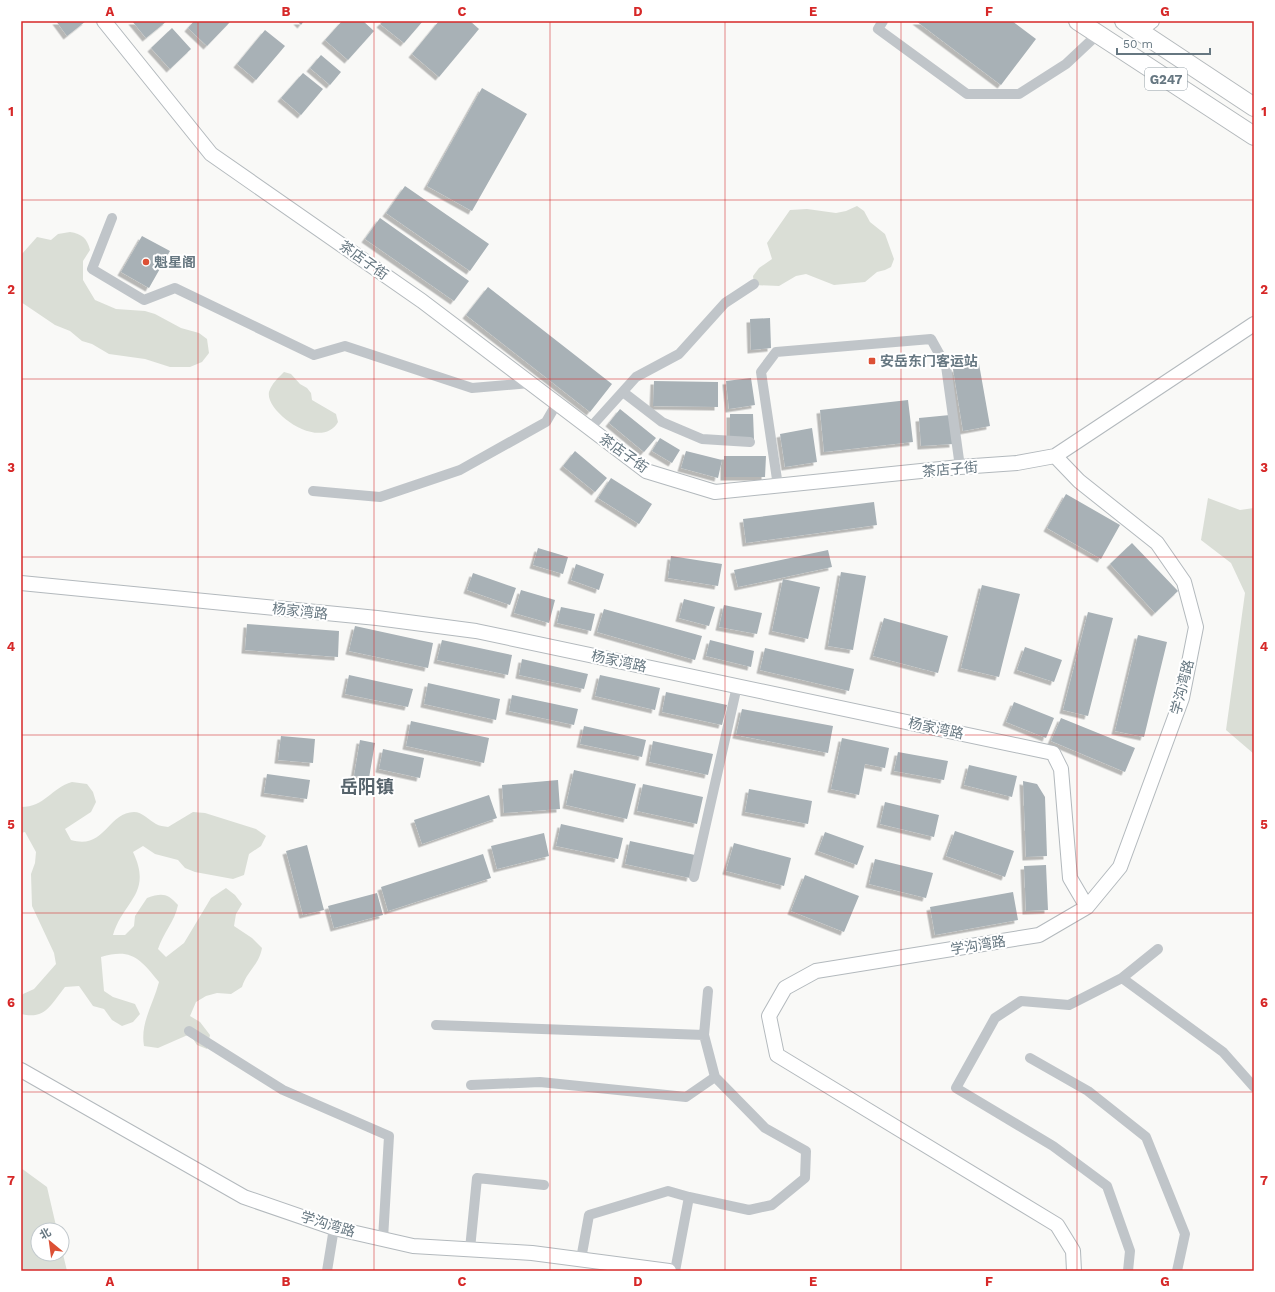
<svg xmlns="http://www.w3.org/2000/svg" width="1275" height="1292" font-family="'Work Sans','Noto Sans SC',sans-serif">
<defs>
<filter id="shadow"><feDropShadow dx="-3.5" dy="3.5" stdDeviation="0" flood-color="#0004"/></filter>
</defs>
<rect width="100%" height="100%" fill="#f9f9f7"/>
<path fill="#daded6" d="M857,206L864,211L870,222L885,234L894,259L891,267L885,270L877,272L865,282L834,285L806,274L796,276L779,286L754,285L753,276L759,268L772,259L767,243L790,210L807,209L836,213L846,211Z
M70,232C82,234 87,238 90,250L83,261V280L95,300L116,309L145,311L155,314L181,328L199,333L207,339L209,353L202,362L190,367H170L145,359L109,354L92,344L82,341L70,331L55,325L21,302V255L37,237L51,240L58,234Z
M284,372L291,374L300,384L307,388L311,393L312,400L336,414L338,422C321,452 265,412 269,392C272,383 278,378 284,372Z
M1208,498L1240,510L1254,508V754L1226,730L1245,593L1231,563L1201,540Z
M72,782L87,784L93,792L96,802L91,812L65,829L71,840C105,850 107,813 134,812C142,812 149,820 156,824C159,826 164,826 168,827L193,812L205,813L256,829L266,836L261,846L249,854L244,875L233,879L195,872L185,868L178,860L155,854L143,846L133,852C153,894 123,901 113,935H125L134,926L135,916L147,898C162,893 167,893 178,905C175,921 163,933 158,949L166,957L184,943L211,898L226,888L235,895L242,904L236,914L234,926L252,938L262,948C259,965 247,971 242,987L231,994L217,993L206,996L196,1002L190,1016L200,1022L210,1035L207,1049L197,1045L190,1034L158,1048L144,1046C140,1023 153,1005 159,982C140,959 132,948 101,957L104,991L113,997L135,1004L140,1014L133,1022L122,1026L112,1020L104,1009L93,1006L79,986L65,987C51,1004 46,1020 21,1014V997L23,994L34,989L56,964L54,953L32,906L31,874L35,863L36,852L25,832L21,833V807C45,807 51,788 72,782Z
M21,1168L47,1187L57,1230H38V1254H62V1250L67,1271H21Z"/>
<path fill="#a8b1b6" filter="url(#shadow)" d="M56,21H86L67,36Z
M132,21H167L146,38Z
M194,21H231L207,46L188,28Z
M297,21H304L301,25Z
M342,21H363L374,31L348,60L325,40Z
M383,21H423L404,43L380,24Z
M439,21H470L479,29L439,77L412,54Z
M916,21H1012L1036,39L1001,85Z
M172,28L191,49L170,69L151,48Z
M265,30L285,46L256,80L237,64Z
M321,55L341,72L330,85L310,68Z
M303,73L323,89L301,115L281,98Z
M482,88L527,114L472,211L427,186Z
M405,186L489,244L470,271L386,213Z
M380,218L469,281L454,301L365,239Z
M142,236L170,251L149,288L121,272Z
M488,287L612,384L590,412L466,315Z
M770,318L771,348L751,350L750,319Z
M979,364L990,426L963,431L953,369Z
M751,378L755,405L729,409L726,381Z
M654,381L718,382V407L653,406Z
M908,400L913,442L824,452L820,410Z
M620,409L656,438L644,452L609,423Z
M730,414H753L754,439H730Z
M950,415L953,444L921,446L919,418Z
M812,428L817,462L785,467L780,434Z
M660,438L680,450L672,463L652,451Z
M575,451L607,478L595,492L563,466Z
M686,451L722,460L718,478L681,468Z
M724,456H766L765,477H724Z
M611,478L652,504L639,524L598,498Z
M1066,494L1120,525L1101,559L1047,528Z
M874,502L877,525L746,543L743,519Z
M1132,543L1178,591L1155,613L1110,564Z
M538,548L568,557L563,574L533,565Z
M828,550L832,567L738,587L734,570Z
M671,556L722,564L718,586L668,578Z
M576,564L604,574L599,590L571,580Z
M841,572L866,576L853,650L828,646Z
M473,573L516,588L510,605L467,590Z
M783,579L820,587L808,639L772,631Z
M982,585L1020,594L999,677L961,668Z
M521,590L555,600L549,623L514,613Z
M684,599L715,607L709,626L679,618Z
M724,605L762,613L757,634L719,627Z
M561,607L595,614L591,631L557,623Z
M604,609L702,636L695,660L597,632Z
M1088,612L1113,618L1088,716L1063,710Z
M884,618L948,636L938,673L873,656Z
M247,624L339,631L338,657L245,650Z
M355,626L433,643L428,668L349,651Z
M1138,635L1167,642L1144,737L1115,731Z
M442,640L512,655L508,675L437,660Z
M710,640L754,651L751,667L706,656Z
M1025,647L1062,660L1054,682L1017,670Z
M765,648L854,669L849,691L760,670Z
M522,659L588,674L584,689L519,675Z
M349,675L413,689L408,707L345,694Z
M600,675L660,688L655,710L595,696Z
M428,683L500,699L496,720L424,704Z
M666,692L727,705L722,725L662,712Z
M512,695L578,709L574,725L509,711Z
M1014,702L1054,718L1046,738L1006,722Z
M742,709L833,726L828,753L736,735Z
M1061,718L1135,748L1125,772L1051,741Z
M411,721L489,738L484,763L406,746Z
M584,726L646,740L642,757L580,744Z
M281,736L315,739L313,763L278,760Z
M842,738L889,748L885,768L865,764L859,795L831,789Z
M360,740L375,743L369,778L354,776Z
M653,741L713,754L708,775L649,762Z
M383,749L424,758L420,778L379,769Z
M898,752L948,761L944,780L894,771Z
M969,765L1017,776L1012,797L964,785Z
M574,770L636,784L627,819L566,805Z
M267,774L310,780L307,799L264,793Z
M558,780L560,809L504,813L502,785Z
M1023,781L1037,784L1045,797L1047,856L1026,857Z
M643,784L703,797L697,824L637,811Z
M749,789L812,801L808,824L745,812Z
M489,795L497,818L422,844L414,820Z
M885,802L939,815L934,837L880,824Z
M561,824L623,838L618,859L556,846Z
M955,831L1014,851L1005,877L946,856Z
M825,832L864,846L857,865L818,851Z
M544,833L549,856L497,869L491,846Z
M630,841L695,855L690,878L625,864Z
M734,843L791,858L784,886L726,871Z
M307,845L324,910L303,915L286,851Z
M483,854L491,878L388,911L381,887Z
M875,859L933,873L926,898L869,884Z
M1046,865L1048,910L1026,911L1024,866Z
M805,875L859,896L844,932L791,911Z
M1013,892L1018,920L935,935L930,907Z
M377,893L383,915L334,928L328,906Z"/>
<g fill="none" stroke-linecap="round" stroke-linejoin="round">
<defs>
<path id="secondary" d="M104,21L211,154L422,301L646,471L715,492L960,467L1017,463L1055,456L1254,324
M1139,31L1152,21
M1055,456L1079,481L1157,543L1184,582L1196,627L1182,698L1120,867L1087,907L1039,935L816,971L785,988L769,1016L777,1055L1057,1225L1073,1251L1074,1271
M21,583L377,618L476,631L1053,753L1061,769L1070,878L1087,907
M21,1070L244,1197L334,1228L413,1246L532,1253L669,1271"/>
<path id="highway" d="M1078,21L1254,136
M1124,21L1254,107"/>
</defs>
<use href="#secondary" stroke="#b3b9bd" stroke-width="16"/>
<use href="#highway" stroke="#b4b9bc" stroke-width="20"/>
<path stroke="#c0c5c9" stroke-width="10" d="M883,21L878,29L967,94H1019L1066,64L1098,34
M112,218L92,269L144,300L175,288L314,355L345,346L472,388L530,383
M623,392L662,422L702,439L750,442
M590,428L636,377L679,354L725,303L754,284
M778,486L761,372L776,352L931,339L946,366L960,467
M313,491L380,497L460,470L546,422L557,403
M694,877L737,686
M1122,978L1223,1052L1254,1087
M436,1025L704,1035
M189,1031L283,1090L389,1136L383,1239
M1030,1058L1088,1091L1146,1137L1185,1234L1177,1271
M471,1085L540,1082L686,1097L715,1077
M470,1249L477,1178L544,1185
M581,1259L589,1215L668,1191L689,1197
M327,1271L334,1228
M675,1271L689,1197L749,1210L772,1205L805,1178L806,1151L765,1128L715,1077L704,1035L708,991
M1128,1271L1130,1251L1107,1186L1053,1146L956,1088L995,1018L1021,1001L1069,1005L1122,978L1158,949"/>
<use href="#secondary" stroke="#fff" stroke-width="14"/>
<use href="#highway" stroke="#fff" stroke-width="18"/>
</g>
<path fill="none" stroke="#d62828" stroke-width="1" stroke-opacity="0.55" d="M198,21V1271M374,21V1271M550,21V1271M725,21V1271M901,21V1271M1077,21V1271M21,200H1254M21,379H1254M21,557H1254M21,735H1254M21,913H1254M21,1092H1254"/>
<g fill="#dc5035" stroke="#fff" stroke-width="1.5">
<circle cx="146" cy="262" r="4"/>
<rect x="868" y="357" width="8" height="8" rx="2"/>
</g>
<g text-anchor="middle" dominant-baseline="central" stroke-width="4" stroke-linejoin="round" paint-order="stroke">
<rect fill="#fff" stroke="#94a0a7" stroke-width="1" x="1145" y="68" width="42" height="22" rx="3"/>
<g font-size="13" font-weight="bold" fill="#667781">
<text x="1166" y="79">G247</text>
</g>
<g font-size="14" fill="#667781" stroke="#fff">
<text transform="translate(364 260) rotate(35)">茶店子街</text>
<text transform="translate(624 453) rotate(35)">茶店子街</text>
<text transform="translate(950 469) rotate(-5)">茶店子街</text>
<text transform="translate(300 611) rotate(6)">杨家湾路</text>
<text transform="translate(619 661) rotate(12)">杨家湾路</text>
<text transform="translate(1182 687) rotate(-76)">学沟湾路</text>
<text transform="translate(936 728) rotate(12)">杨家湾路</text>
<text transform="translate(978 945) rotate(-9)">学沟湾路</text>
<text transform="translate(328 1224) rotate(17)">学沟湾路</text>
</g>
<g font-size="14" font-weight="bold" fill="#667781" stroke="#fff" text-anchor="start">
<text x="154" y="262">魁星阁</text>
<text x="880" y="361">安岳东门客运站</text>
</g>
<g font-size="18" font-weight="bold" fill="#57646c" stroke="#fff">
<text x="367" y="786">岳阳镇</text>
</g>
</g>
<rect width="1275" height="1292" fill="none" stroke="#ffffff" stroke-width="44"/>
<g transform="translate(50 1242) rotate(331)"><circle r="19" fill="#ffffff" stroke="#c2c9cd"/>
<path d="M0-3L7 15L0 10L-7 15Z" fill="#dc5035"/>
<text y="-6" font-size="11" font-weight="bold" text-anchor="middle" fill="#667781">北</text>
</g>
<path d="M1117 48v6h93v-6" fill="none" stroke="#667781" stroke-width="2"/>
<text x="1123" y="48" font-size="12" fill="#667781" stroke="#ffffff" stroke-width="3" paint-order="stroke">50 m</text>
<rect x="22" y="22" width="1231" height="1248" fill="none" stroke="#d62828" stroke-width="1.5"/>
<g font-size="13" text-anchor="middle" font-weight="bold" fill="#d62828">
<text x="110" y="16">A</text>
<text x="286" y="16">B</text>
<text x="462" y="16">C</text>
<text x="638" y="16">D</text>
<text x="813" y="16">E</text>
<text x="989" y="16">F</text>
<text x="1165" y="16">G</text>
<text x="11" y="116">1</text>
<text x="1264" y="116">1</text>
<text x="11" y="294">2</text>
<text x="1264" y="294">2</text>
<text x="11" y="472">3</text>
<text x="1264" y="472">3</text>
<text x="11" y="651">4</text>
<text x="1264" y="651">4</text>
<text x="11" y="829">5</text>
<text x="1264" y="829">5</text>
<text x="11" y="1007">6</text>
<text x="1264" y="1007">6</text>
<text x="11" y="1185">7</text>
<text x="1264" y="1185">7</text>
<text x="110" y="1286">A</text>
<text x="286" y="1286">B</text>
<text x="462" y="1286">C</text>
<text x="638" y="1286">D</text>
<text x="813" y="1286">E</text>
<text x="989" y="1286">F</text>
<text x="1165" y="1286">G</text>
</g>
</svg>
